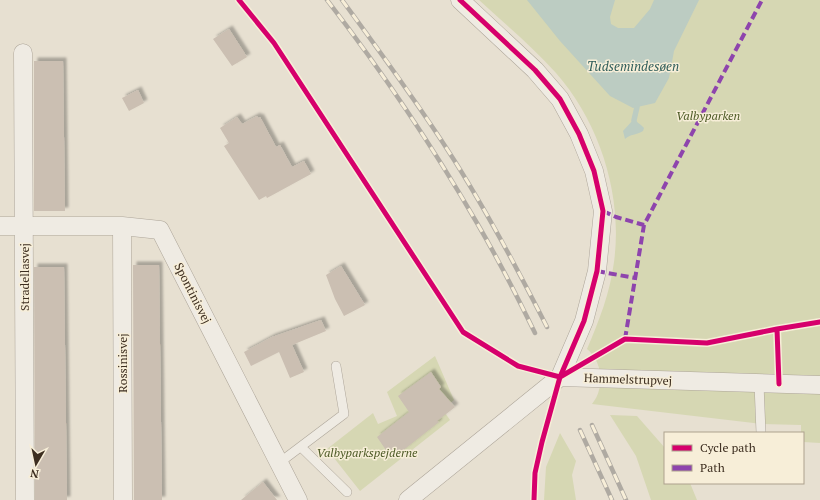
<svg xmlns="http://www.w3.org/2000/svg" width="820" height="500" font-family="'PT Serif',serif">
<defs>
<filter id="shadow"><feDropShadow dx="3.5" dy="-3.5" stdDeviation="1" flood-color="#0004"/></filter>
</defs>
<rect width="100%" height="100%" fill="#e7e0d1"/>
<path fill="#d6d7b3" d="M479,0H820V443L803,442V433H801V425L762,424L592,404C595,400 598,395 599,390C604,376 598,358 587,349C599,321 610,293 614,262C623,196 600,123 556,73C533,47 505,24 479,0Z
M435,356L454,400L443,410L450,420L360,491L327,449L373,413L378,424L397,416L387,392Z
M610,415L637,416L665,448V483H690L697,500H651L636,456Z
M560,433L576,461L572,475L576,500H544L546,467Z"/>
<path fill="#bcccc2" d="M527,0H615L610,17L611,24L618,28H634L650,9L654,0H699L674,51L669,78L655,103L633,108L610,96L560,41Z
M633,120H636C638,124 641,124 644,128L643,131C637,135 630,134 625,139L623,131Z"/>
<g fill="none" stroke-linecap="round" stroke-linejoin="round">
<path stroke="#bcccc2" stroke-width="5.5" d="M634,120L637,107"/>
</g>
<path fill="#cbbfb2" filter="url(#shadow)" d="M229,29L247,57L232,66L213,39Z
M34,61H63L65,211H34Z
M138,90L144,103L129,111L122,98Z
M257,116L258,118L260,117L276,147L280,145L292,167L304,161L311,174L267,198L266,196L259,200L224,146L229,143L220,128L237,117L242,124Z
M133,265H159L162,500H134Z
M341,266L365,305L344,316L335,299L326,275Z
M34,267H64L67,500H35Z
M321,320L326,331L292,345L304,372L290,378L279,352L251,366L244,352L272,337Z
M431,372L441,387L439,389L455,407L437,421L439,422L392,459L377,437L409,412L398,396Z
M263,482L277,500H241Z"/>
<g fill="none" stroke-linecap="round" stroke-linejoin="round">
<defs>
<path id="service" d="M759,384L761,433
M301,447L347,492
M279,463L344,414L336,366"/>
<path id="minor" d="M460,0L535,70L560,99L579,134L594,171L603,211L597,271L584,321L560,377
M23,53L25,500
M0,226H122L160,230L298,500
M122,226L123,500
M408,500L560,377L820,385"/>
</defs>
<use href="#service" stroke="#ada599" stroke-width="10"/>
<use href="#minor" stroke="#ada599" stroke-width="19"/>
<use href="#service" stroke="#efebe3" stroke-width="9"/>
<use href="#minor" stroke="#efebe3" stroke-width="18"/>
<defs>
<path id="rail" d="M327,0C381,70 433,147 477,223C498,259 517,296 535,333
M342,0C378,49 414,98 447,149C484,206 516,266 547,327
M592,425L626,500
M580,430L612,500"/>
</defs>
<use href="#rail" stroke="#afaaa2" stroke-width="4.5"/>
<use href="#rail" stroke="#f7eed8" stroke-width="3" stroke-dasharray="9" stroke-linecap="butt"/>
<path stroke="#8e44ad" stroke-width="4" stroke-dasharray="8 4" stroke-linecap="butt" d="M603,211L616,217L644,225L762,0
M597,271L635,278
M625,339L644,225"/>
<defs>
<path id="cycleway" d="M239,0L274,43L463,332L518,366L560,377L625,339L707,343L777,329
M460,0L535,70L560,99L579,134L594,171L603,211L597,271L584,321L560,377L542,442L535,473L534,500
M779,384L777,329L820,322"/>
</defs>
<use href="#cycleway" stroke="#f7eed8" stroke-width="8"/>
<use href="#cycleway" stroke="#d6006c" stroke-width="5"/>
</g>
<g text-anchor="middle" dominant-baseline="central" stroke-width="3" stroke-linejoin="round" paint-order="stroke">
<g font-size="12" font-style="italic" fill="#4d5a26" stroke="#f7eed8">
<text x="708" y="115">Valbyparken</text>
<text x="367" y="452">Valbyparkspejderne</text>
</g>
<g font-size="12" fill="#3d2e20" stroke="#f7eed8">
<text transform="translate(24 277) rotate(-90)">Stradellasvej</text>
<text transform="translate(193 293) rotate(63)">Spontinisvej</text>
<text transform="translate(122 363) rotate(-90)">Rossinisvej</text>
<text transform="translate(628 379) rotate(2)">Hammelstrupvej</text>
</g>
<g font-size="13" font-style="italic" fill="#2f5d5a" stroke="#f7eed8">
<text x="633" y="66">Tudsemindesøen</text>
</g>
</g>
<rect x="664" y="432" width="140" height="52" fill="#f7eed8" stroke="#ada18e"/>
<rect x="672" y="445" width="20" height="6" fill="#d6006c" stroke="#ada18e"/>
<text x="700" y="452" font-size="12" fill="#3d2e20">Cycle path</text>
<rect x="672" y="465" width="20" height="6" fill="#8e44ad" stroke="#ada18e"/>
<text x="700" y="472" font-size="12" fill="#3d2e20">Path</text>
<g transform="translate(36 464) rotate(189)" stroke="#f7eed8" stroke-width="3" paint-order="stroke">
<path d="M0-3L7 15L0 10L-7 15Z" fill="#3d2e20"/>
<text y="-6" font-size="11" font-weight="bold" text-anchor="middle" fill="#3d2e20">N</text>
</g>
</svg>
